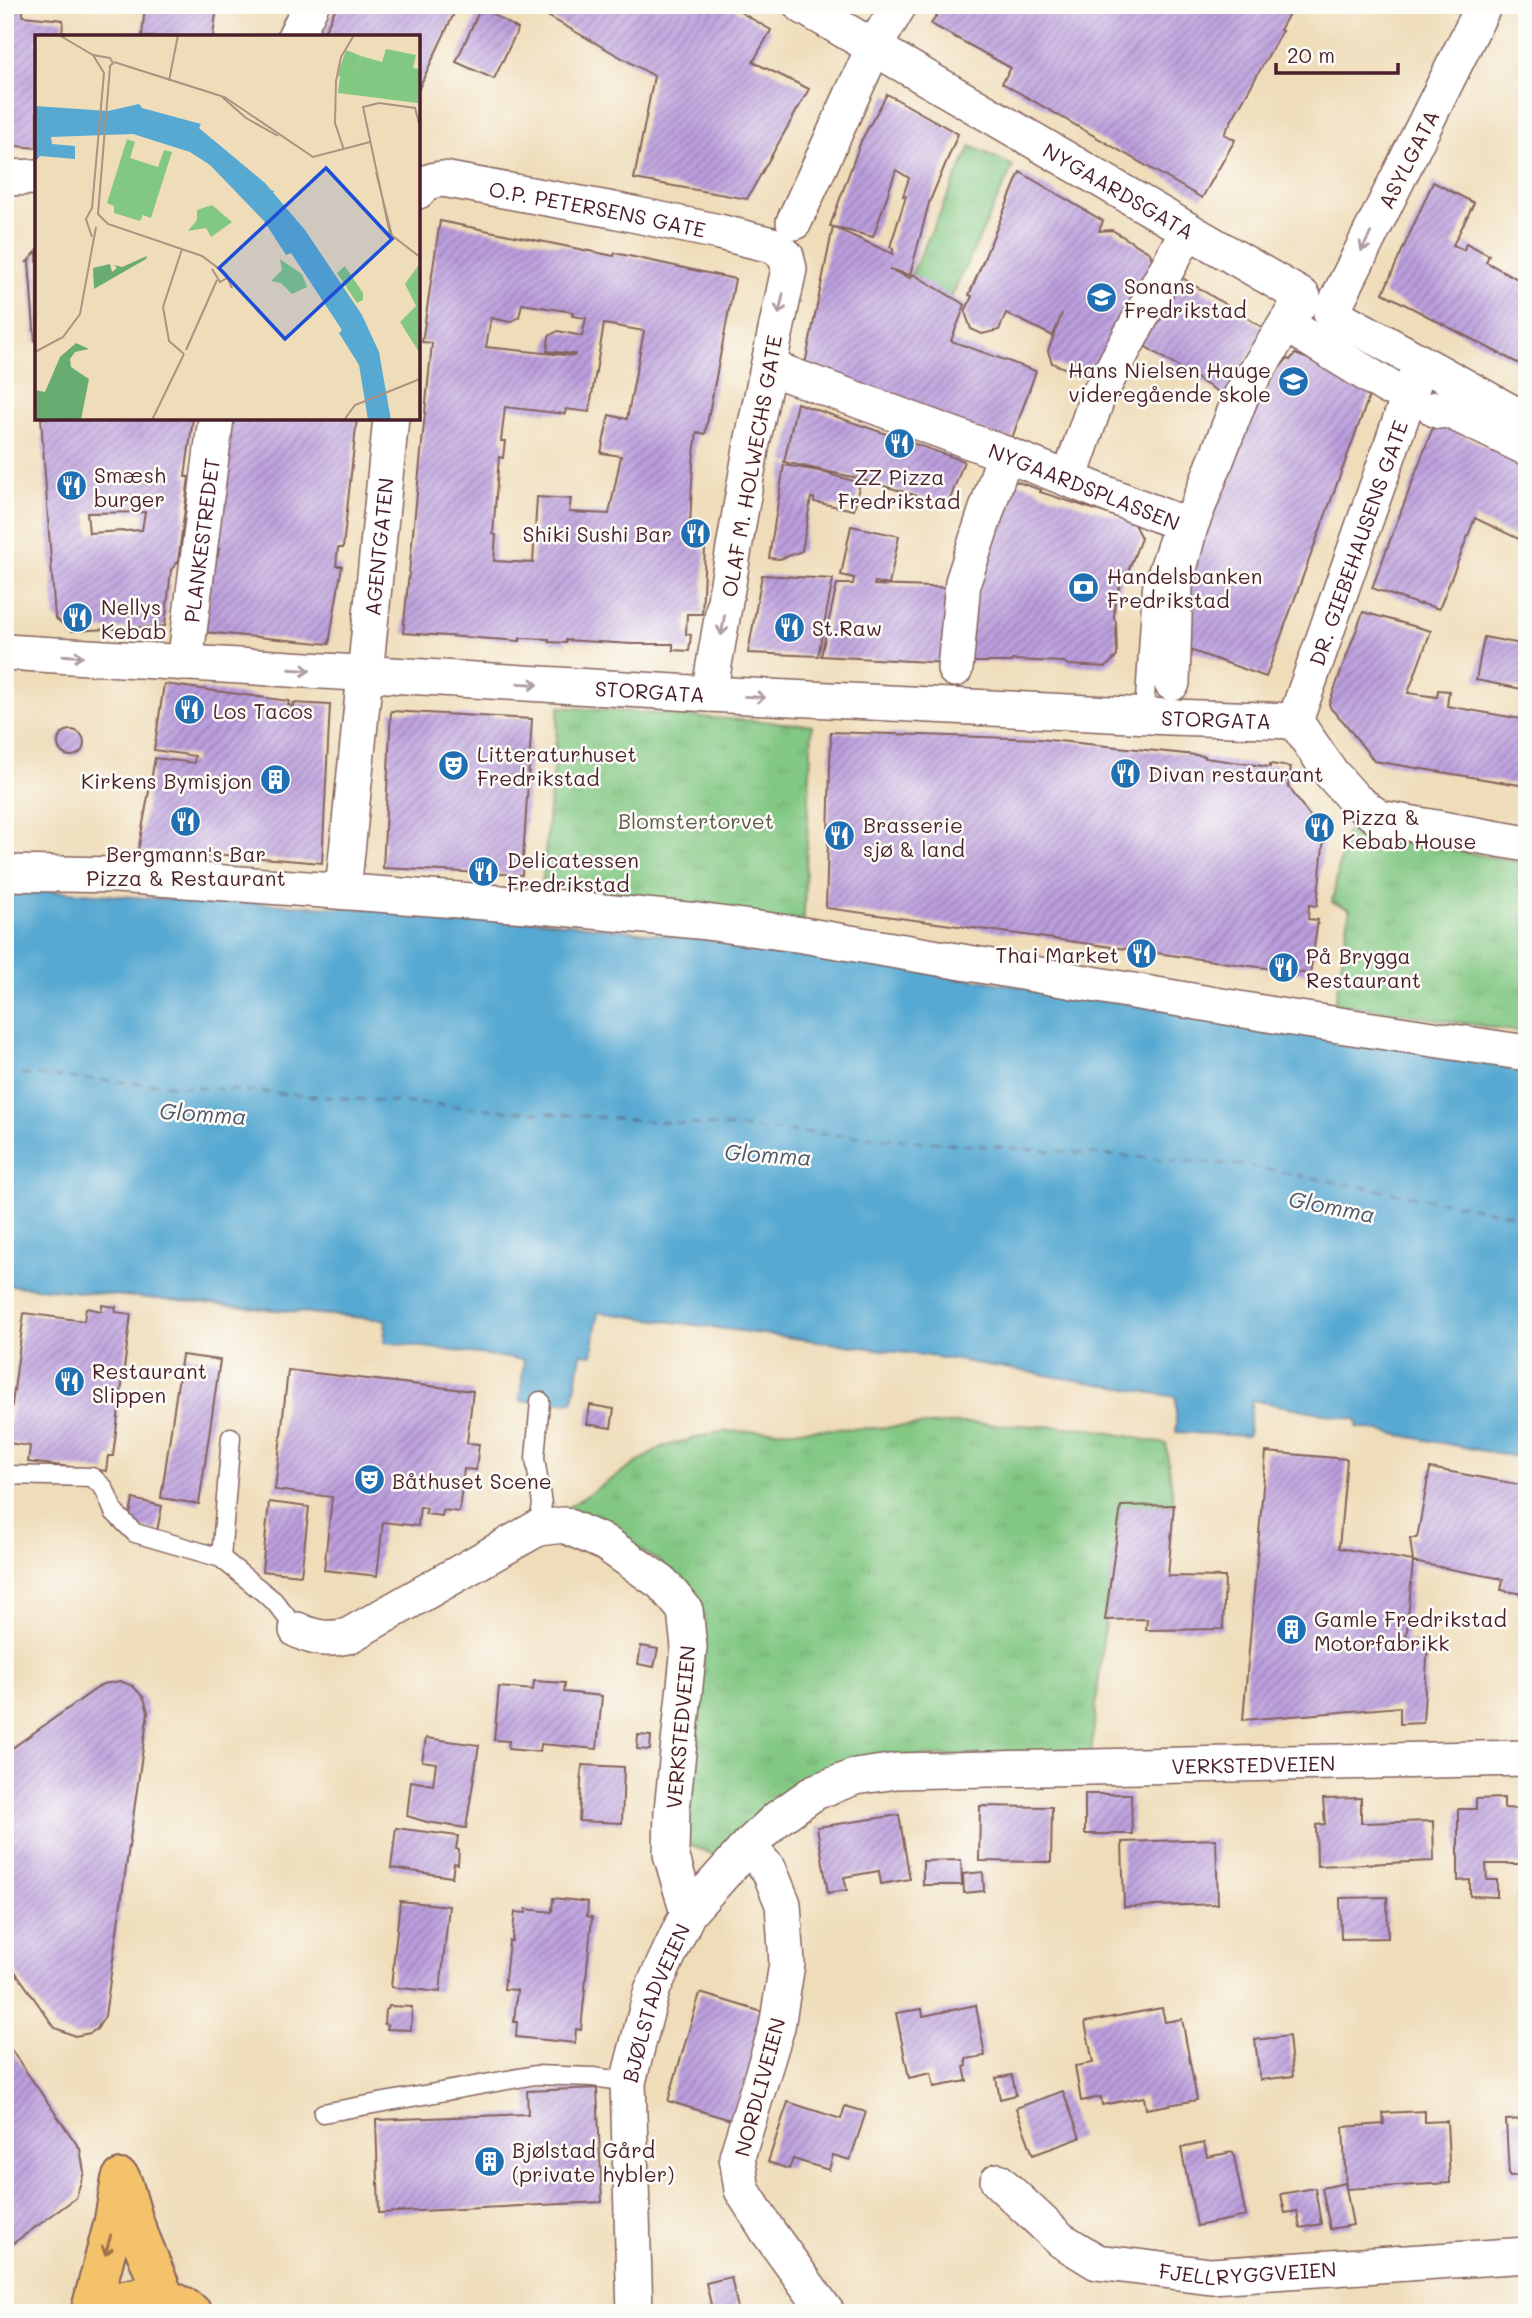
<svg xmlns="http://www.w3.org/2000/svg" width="1532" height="2318" font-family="Mali,sans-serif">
<defs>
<pattern id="park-tufts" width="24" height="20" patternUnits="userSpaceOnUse" patternTransform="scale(1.75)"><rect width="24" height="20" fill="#82c883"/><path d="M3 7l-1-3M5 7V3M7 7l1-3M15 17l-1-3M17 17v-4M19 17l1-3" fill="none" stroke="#72ab71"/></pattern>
<pattern id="building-hatch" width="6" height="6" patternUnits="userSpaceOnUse" patternTransform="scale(1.75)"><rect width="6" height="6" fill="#bb9edd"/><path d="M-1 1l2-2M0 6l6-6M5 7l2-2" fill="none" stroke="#9a80b3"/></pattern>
</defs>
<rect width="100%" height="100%" fill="#fdfcf7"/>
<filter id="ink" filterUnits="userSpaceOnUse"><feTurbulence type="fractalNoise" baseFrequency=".0143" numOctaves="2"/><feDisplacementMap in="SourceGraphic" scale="14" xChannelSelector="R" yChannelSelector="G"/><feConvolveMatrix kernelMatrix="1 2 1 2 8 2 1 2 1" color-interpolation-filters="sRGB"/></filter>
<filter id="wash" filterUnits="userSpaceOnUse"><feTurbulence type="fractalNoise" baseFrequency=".00686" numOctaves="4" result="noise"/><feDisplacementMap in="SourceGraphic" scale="28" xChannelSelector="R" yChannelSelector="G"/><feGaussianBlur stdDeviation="1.57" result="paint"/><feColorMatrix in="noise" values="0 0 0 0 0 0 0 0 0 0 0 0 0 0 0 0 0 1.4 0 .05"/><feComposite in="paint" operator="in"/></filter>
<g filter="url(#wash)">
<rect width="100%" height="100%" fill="#efddba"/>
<path fill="url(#park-tufts)" stroke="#667457" stroke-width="2" d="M971,146L1013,166L948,304L907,284Z
M559,707L812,725L803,935L540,906Z
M1346,832L1527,863V1033L1335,1003L1350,909L1332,902Z
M964,1423L1087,1428L1166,1444L1174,1505L1121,1507L1105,1620L1091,1754L849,1757L778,1802L716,1856L681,1841L686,1747L703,1680L704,1614L661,1562L564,1510L662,1447L718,1432L873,1428Z"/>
<path fill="#57a9d2" stroke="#50647e" stroke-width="2" d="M5,887L147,898L493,915L751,945L1160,1008L1527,1067V1459L1357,1427L1358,1420L1252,1400L1248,1436L1176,1432V1397L951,1359L598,1312L592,1355L581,1354L573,1402L520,1401L524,1360L384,1342L386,1320L5,1285Z"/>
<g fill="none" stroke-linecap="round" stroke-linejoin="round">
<path stroke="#4f566e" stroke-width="2" stroke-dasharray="9 7" stroke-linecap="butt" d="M5,1073L1242,1165L1527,1217"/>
</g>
<g id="blocks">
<path fill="url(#building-hatch)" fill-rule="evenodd" d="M5,5H23V16L63,20L62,37H37V148L5,145Z
M145,5H217L213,37H142Z
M337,5H458L418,90V37H322Z
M528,5H728L771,30L753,62L809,89L747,199L634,179L654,76Z
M944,5H1303L1299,12L1292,8L1280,30L1282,31L1224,134L1235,140L1202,198L1002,83L1011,68L931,24Z
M481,7L518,29L494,79L456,62Z
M887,94L958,134L929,203L910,275L889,269L910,278L913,274L965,305L951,341L1036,371L1011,441L804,369L833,227L893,254V248L890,247L906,196H903L909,178L896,170L873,237L830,226L861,141Z
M1020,172L1103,221L1099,231L1112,230L1150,253L1154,266L1091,379L1052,363L1048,351L1062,313L1053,336L1006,313L999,330L982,334L971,329L965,312L972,296L969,295Z
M1433,182L1474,203L1453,245L1464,250L1466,243L1489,255L1486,262L1527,284V368L1383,293Z
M440,221L614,256L615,253L735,279L705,434L697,432L693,462L689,548L705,549L702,614H687L686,634L691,635L689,651L673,650V644H632L566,640V643L549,642V639L520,638V641L403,633L432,343L422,342ZM522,304L573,312L572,316L586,318L582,336L558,331L549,336L547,351L575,354L574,356L486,347L491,318L510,322L519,317ZM604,324L644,331L627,419L609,415L601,453L621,456L609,514L569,512L571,499L537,497L533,563L494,561L496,535L493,534L499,457L503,458L505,441H501L505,407L565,414L566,409L589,412Z
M37,251V342H35L29,262H27Z
M1176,274L1265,329L1225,396L1138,342Z
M1295,354L1374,383L1266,677L1187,649L1183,574L1245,409L1287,359L1290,360Z
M797,403L964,461L948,505L857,478L784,462Z
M41,418H193L185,477H189L178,562L171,570L165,626L72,631L55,618ZM145,512L142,530L89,533L87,513Z
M231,418H357L343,548H338L336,566H342L329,644L204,632L213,555L218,556L219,549H215Z
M1435,422L1527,466V543L1475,518L1439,609L1420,603V605L1372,588Z
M784,465L819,471L860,483L854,510L814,502V498H811L802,551L780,559L769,558Z
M1012,480L1041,490L1040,492L1133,522L1141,538L1128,572L1124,574L1115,600L1114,618L1116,622L1117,656L1106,667L1068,665L1064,662L1012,660L1011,662H970L961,648Z
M851,526L899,536L889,585L875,582L874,585L961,588L946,663L821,656L837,584H853L854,578L841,575Z
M762,575L833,579L818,656L748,653Z
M1363,612L1431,631L1408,693L1437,697L1438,690L1449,691L1447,706L1527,720L1526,786L1374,761L1343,721L1331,709L1329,704Z
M1484,637L1527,645V690L1476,680Z
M164,684L289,701L288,705L293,706V703L330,705L322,863L214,854V857L138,851L155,758L194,763L195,756L154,750Z
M391,711L532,719L522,875L383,868Z
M58 743a13 13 0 1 1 26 0a13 13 0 1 1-26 0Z
M831,732L1039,739L1205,756V758L1270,767V764L1291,767L1288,786L1311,818L1328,820L1326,837L1324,836L1317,906L1309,905L1308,919L1318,920L1310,974L826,908Z
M102,1305L116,1307L115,1312L131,1314L113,1456H108L106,1471L28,1462L30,1446L7,1443L24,1313L84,1321L86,1308L102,1311Z
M182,1355L220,1360L199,1504L161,1498Z
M288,1370L473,1391L467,1443L479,1444L476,1470L464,1469L459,1512L443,1510L442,1516L425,1514L427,1508L420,1507L418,1526L383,1522L377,1576L324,1570L332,1497L275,1490Z
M590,1405L614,1409L611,1428L587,1424Z
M1266,1452L1347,1459L1339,1548L1413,1561L1406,1641L1428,1643L1423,1723L1400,1724V1707L1243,1720Z
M1430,1468L1527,1486V1583L1523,1594L1501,1590L1503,1579L1413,1562L1410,1538H1417Z
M133,1499L162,1506L157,1531L128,1525Z
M269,1502L309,1507L301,1575L262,1571Z
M1174,1505L1168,1576L1225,1577L1223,1629L1146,1630L1147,1619L1105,1620L1121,1506Z
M641,1646L658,1649L654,1667L638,1664Z
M120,1681L133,1686L144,1698L148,1712L105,2016L97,2029L90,2033L75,2036L55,2028L5,1957V1753L103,1684Z
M534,1681L565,1683L564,1692L602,1696L597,1749L541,1744L540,1752L508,1749L509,1741L494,1740L499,1687L533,1690Z
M638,1735L651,1736L650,1750L637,1749Z
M426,1738L479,1745L466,1828L427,1822L407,1816L411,1781L433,1785L436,1763L422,1761Z
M582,1765L624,1767L622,1823L579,1821Z
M1085,1794H1131L1132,1834H1085Z
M1361,1798V1823L1433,1821L1434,1861L1317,1866L1316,1825L1325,1824L1323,1799Z
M1504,1798V1808L1521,1809V1864H1486L1487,1880H1497V1897L1470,1896V1880L1458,1881V1809H1476V1799Z
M980,1806L1052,1807L1051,1862L979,1861Z
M899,1815L910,1879L881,1884L879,1871L844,1877L847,1890L828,1893L817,1827Z
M396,1828L458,1836L456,1849L459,1850L458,1864L454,1863L452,1877L391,1868Z
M1216,1839L1218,1904L1124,1907L1122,1842Z
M961,1860L962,1885H923V1861Z
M983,1872L984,1891L964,1893L963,1874Z
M1520,1879L1527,1880V1896L1517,1895Z
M1387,1897L1388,1938L1341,1939L1340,1898Z
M553,1898L588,1902L587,1916L592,1917L581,2030L576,2029L575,2043L516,2037L517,2022H514L517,1990L504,1989L509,1941H512L515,1912L526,1913V1909L552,1912Z
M400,1901L449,1906L440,1992L391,1987Z
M700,1993L766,2013L734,2121L668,2101Z
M976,2005L985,2056L966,2059L967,2066L964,2067L967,2081L934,2087L931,2073L909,2078L896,2013L922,2009L923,2016Z
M389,2006L412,2007L411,2030L387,2029L388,2025L384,2024L385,2010L388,2009Z
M1162,2008L1165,2022L1182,2019L1197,2100L1146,2109L1144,2097L1102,2105L1101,2097L1081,2101L1075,2066L1093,2063L1085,2022Z
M1289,2036L1293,2076L1260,2080L1255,2040Z
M5,2041L80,2149L84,2172L76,2198L5,2249Z
M1012,2075L1016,2095L1000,2099L996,2078Z
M597,2088L602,2202L379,2213L376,2120L528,2114L527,2091Z
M1063,2091L1080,2138L1033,2155L1016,2108Z
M788,2102L841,2119L845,2106L866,2112L850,2160L833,2155L829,2170L793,2159L789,2169L768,2162Z
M1425,2111V2122L1447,2121L1450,2183L1346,2189L1343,2127L1384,2124L1383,2113Z
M1527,2119V2175L1509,2176L1506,2120Z
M1204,2143L1207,2157L1233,2152L1246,2216L1197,2226L1181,2148Z
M1345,2183L1353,2225L1330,2229L1322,2188Z
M1315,2188L1321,2224L1300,2228L1297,2211L1285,2213L1281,2194Z
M731,2277L739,2313H713L706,2283Z
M1106,2307L1125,2309V2313H1105Z"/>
</g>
</g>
<g filter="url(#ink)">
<use href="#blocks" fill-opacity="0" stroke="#84625d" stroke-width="2"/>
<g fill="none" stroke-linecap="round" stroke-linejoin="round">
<defs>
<path id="lane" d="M1144,716L1152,587L1168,539
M5,1475L92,1477L104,1488L114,1512L135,1533L221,1558L274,1601L297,1630
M538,1528L542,1504L535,1458L540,1401
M221,1558L231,1437
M323,2113L535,2075L593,2077L628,2082"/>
<g id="street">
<path id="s1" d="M801,5L1303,297L1286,324L1388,387"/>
<path d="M1484,5L1331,313L1527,421"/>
<path d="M295,37L311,5"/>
<path d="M5,178L37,177"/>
<path id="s2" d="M418,191C425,182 432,180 443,179L613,210L719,232L772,245L786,256L789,269L752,443L709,694"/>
<path d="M794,222L874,47L899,5"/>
<path id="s3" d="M768,367L1005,454L1190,527L1241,396L1286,324"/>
<path d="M1435,409L1440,411L1448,410L1527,448"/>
<path d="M1069,479L1097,398L1188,230"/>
<path id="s4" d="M5,652L709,694L1170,717L1295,721"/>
<path id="s5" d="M185,663L216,418"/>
<path d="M955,669L963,582L1005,454"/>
<path d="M1172,683L1175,584L1190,527"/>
<path id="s6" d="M1295,721L1420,364"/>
<path d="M1295,721L1331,773L1355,800L1379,818L1527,844"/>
<path d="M5,873L116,875L540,906L698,921L803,935L1292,1018L1527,1053"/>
<path id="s7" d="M343,891L391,418"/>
<path d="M297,1630C315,1639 329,1640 348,1636L538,1528L564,1525L605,1543L662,1583L685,1610L689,1647L672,1810L671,1854L688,1913"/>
<path d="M748,1846L769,1870L783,1904L787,1964L777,2027L737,2157L742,2190L767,2230L827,2313"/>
<path id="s8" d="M998,2181L1061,2240L1097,2262L1211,2276L1527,2255"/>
<path id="s9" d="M635,2313L628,2082L652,1990L688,1913L748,1846L778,1818L815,1792L855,1777L897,1771L1527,1758"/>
</g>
<path id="primary" d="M123,2184L135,2225L165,2299
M90,2313L113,2225L121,2179
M95,2313C124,2294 164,2290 192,2313"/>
</defs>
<use href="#lane" stroke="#84625d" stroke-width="21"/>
<use href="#street" stroke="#84625d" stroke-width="38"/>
<use href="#primary" stroke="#84625d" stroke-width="42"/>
<use href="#lane" stroke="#fff" stroke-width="18"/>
<use href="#street" stroke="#fff" stroke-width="35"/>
<use href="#primary" stroke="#f4c26a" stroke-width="38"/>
</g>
<defs><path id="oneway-shaft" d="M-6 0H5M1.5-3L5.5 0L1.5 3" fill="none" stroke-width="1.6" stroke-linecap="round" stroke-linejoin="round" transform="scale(1.75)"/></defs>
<g stroke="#ae9aa0">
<use href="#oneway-shaft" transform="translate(1366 242) rotate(117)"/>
<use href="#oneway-shaft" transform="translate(781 304) rotate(102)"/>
<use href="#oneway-shaft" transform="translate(723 625) rotate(99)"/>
<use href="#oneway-shaft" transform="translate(73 656) rotate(4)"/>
<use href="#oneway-shaft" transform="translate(300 670) rotate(4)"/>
<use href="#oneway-shaft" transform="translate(528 684) rotate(3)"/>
<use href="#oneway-shaft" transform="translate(755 697) rotate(3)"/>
</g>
<use stroke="#9f704a" href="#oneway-shaft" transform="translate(108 2245) rotate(105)"/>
</g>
<defs>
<symbol id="school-disc" viewBox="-11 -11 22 22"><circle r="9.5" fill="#1f6fb2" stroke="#fdfcf7"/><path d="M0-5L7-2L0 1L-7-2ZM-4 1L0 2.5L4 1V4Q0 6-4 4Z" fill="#fff"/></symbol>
<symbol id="restaurant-disc" viewBox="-11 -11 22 22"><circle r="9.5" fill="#1f6fb2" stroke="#fdfcf7"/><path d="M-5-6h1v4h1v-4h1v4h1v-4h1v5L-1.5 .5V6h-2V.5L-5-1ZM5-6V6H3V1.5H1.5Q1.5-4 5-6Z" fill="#fff"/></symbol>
<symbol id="bank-disc" viewBox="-11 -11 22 22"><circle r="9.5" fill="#1f6fb2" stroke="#fdfcf7"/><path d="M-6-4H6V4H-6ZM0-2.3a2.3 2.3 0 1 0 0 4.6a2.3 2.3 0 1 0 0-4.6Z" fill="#fff"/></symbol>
<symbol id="theatre-disc" viewBox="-11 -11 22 22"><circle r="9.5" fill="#1f6fb2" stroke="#fdfcf7"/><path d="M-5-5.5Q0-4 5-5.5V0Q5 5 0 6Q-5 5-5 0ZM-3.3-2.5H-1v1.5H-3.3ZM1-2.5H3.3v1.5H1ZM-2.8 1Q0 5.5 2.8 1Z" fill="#fff"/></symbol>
<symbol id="building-disc" viewBox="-11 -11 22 22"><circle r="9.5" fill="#1f6fb2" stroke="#fdfcf7"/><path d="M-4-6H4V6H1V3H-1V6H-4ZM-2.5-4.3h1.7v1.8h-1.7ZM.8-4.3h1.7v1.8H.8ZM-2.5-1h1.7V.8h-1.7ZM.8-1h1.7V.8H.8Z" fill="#fff"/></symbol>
</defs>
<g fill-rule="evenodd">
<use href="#school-disc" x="1084" y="280" width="35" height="35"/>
<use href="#school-disc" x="1276" y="364" width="35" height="35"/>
<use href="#restaurant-disc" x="882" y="426" width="35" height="35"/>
<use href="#restaurant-disc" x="54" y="468" width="35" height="35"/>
<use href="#restaurant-disc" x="678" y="516" width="35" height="35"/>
<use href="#bank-disc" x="1066" y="570" width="35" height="35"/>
<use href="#restaurant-disc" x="60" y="600" width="35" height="35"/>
<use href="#restaurant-disc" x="772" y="610" width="35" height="35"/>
<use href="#restaurant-disc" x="172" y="692" width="35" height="35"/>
<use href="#theatre-disc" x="436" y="748" width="35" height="35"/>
<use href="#restaurant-disc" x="1108" y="756" width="35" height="35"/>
<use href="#building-disc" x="258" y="762" width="35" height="35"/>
<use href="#restaurant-disc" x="168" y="804" width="35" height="35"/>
<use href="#restaurant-disc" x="1302" y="810" width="35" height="35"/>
<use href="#restaurant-disc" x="822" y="818" width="35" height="35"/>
<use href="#restaurant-disc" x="466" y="854" width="35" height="35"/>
<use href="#restaurant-disc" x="1124" y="936" width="35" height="35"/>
<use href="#restaurant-disc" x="1266" y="950" width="35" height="35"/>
<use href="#restaurant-disc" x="52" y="1364" width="35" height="35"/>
<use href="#theatre-disc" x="352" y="1462" width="35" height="35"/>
<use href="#building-disc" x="1274" y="1612" width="35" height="35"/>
<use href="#building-disc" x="472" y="2144" width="35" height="35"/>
</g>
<g text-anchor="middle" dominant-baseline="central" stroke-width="5" stroke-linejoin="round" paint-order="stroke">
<g font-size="21" fill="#4a1f2b" stroke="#fdfcf7">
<text transform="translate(1408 159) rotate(-63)">ASYLGATA</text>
<text stroke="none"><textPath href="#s1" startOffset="368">NYGAARDSGATA</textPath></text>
<text stroke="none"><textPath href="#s2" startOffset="186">O.P. PETERSENS GATE</textPath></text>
<text transform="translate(751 466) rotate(-80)">OLAF M. HOLWECHS GATE</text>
<text stroke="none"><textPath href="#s3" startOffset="338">NYGAARDSPLASSEN</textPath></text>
<text stroke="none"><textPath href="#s5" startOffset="124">PLANKESTREDET</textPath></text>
<text stroke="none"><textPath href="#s6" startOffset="189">DR. GIEBEHAUSENS GATE</textPath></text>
<text stroke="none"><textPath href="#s7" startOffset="346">AGENTGATEN</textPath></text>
<text stroke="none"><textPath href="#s4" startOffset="646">STORGATA</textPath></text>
<text stroke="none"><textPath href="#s4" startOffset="1213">STORGATA</textPath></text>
<text transform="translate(680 1727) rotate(-85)">VERKSTEDVEIEN</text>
<text stroke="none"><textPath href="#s9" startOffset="1029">VERKSTEDVEIEN</textPath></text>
<text stroke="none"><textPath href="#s9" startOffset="315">BJØLSTADVEIEN</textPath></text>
<text transform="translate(759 2087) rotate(-75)">NORDLIVEIEN</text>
<text stroke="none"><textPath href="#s8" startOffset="280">FJELLRYGGVEIEN</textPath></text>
</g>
<g font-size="21" fill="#4a1f2b" stroke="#fdfcf7" text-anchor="start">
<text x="1124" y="285">Sonans<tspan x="1124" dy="24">Fredrikstad</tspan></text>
<text x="1271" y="369" text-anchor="end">Hans Nielsen Hauge<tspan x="1271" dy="24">videregående skole</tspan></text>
<text x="94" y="474">Smæsh<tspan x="94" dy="24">burger</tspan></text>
<text x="899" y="476" text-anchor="middle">ZZ Pizza<tspan x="899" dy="24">Fredrikstad</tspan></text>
<text x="672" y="533" text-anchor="end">Shiki Sushi Bar</text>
<text x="1107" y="575">Handelsbanken<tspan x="1107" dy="24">Fredrikstad</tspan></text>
<text x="101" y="606">Nellys<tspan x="101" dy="24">Kebab</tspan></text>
<text x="812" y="627">St.Raw</text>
<text x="213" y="710">Los Tacos</text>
<text x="477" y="753">Litteraturhuset<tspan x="477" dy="24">Fredrikstad</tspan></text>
<text x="1148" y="773">Divan restaurant</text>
<text x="252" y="780" text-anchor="end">Kirkens Bymisjon</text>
<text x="1342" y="816">Pizza &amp;<tspan x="1342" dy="24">Kebab House</tspan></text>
<text x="863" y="824">Brasserie<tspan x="863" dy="24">sjø &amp; land</tspan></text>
<text x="186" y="853" text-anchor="middle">Bergmann's Bar<tspan x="186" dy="24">Pizza &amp; Restaurant</tspan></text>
<text x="507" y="859">Delicatessen<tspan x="507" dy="24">Fredrikstad</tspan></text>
<text x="1119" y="954" text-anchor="end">Thai Market</text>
<text x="1306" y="955">På Brygga<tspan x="1306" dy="24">Restaurant</tspan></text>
<text x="92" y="1370">Restaurant<tspan x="92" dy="24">Slippen</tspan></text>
<text x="392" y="1480">Båthuset Scene</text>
<text x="1314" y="1618">Gamle Fredrikstad<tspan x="1314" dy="24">Motorfabrikk</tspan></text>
<text x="512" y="2149">Bjølstad Gård<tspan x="512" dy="24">(private hybler)</tspan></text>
</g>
<g font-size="21" fill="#5e5a4a" stroke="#fdfcf7">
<text x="696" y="820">Blomstertorvet</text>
</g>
<g font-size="23" font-style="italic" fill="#4f566e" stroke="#fdfcf7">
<text transform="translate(203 1113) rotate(4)">Glomma</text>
<text transform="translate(768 1154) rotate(4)">Glomma</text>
<text transform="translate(1332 1206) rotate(11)">Glomma</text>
</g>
</g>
<g transform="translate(35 35)">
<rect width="385" height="385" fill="#efddba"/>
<path d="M92,104L100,107L95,123L123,132L129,115L137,117L116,183L108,180L105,186L79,178V171L72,168Z" fill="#82c883"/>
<path d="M112,221L111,224L59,254L58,233L75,229L77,237L82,233L79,230L87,232ZM41,308L54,314L40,317L35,324L36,332L54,344L46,385H0V355L10,357L25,322Z" fill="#69ac71"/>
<path d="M351,14L381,20L378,33L385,34L383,68L303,58L305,41H320L326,21L347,27Z" fill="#82c883"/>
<path d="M311,15L326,21L320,41H302ZM177,170L197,187L176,202L171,193L153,196L162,185V175ZM245,224L267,239L272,252L257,259L246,248L236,246L247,235ZM385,228V315L384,317L365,287L381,271L370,249ZM310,231L328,258V265L322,268L302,238Z" fill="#82c883"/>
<path d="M104,69L107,73L166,89L164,93L230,148L270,195L327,280L344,317L356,385H333L324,330L304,298L307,295L256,218L251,220L229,186L175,130L155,117L98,99L16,102L17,109L40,111V124L5,121L0,127V71L73,76Z" fill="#57a9d2"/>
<path fill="none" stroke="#57a9d2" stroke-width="3.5" d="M0,93L125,92L141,110L138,103H148L169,113L225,154L236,157L228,164L291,241L334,316L345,385"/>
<path fill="none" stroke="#ad9181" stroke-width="2" d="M24,0L58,20L75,23L78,28L74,32M79,27L186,61L211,83L243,101M75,32L63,179L73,189L167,221L191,239L197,253M134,46L143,0M188,61L278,122L335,107M385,92L380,73L344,68L328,72L355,199L385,222M309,115L300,88L301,46L306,22L319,0M341,137L357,201M57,202L51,184L57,173L69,38L58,20M147,214L128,272L134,306L149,319M177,234L185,247L192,243M151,315L182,245M0,317L28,302L45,279L61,192M117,385L149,319M309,385L320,370L385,344"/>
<path fill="#1d4ed8" fill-opacity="0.15" stroke="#1d4ed8" stroke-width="3.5" d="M291,133L357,204L250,304L184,233Z"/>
<rect width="385" height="385" fill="none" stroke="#4a1f2b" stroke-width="3.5"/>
</g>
<rect width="1532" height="2318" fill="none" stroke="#fdfcf7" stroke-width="28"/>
<path d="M1276 63v10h122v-10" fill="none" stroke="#4a1f2b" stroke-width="3.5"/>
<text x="1287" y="63" font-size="21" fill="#4a1f2b" stroke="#fdfcf7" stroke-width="5" paint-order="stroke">20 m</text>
</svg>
